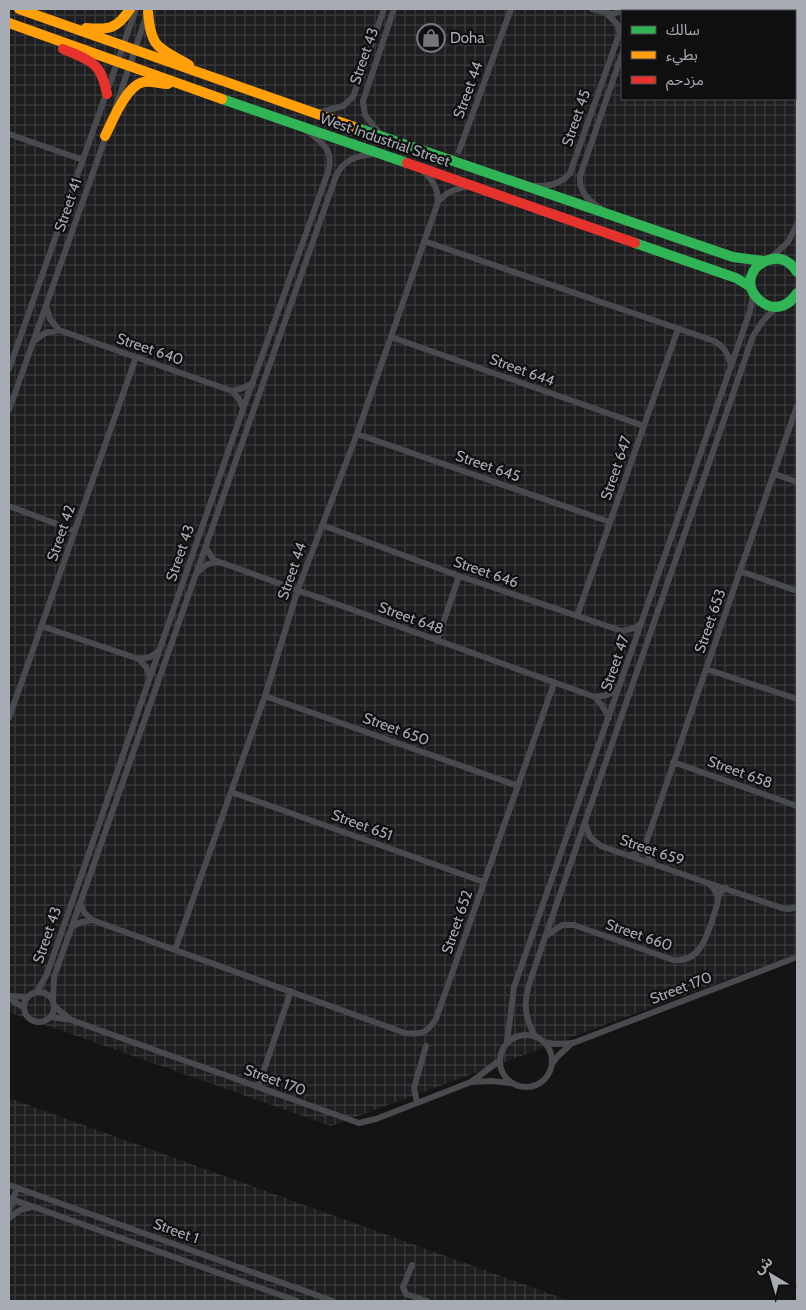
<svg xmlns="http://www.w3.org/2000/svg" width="806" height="1310" font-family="Cabin,'Noto Sans Arabic',sans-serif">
<defs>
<pattern id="industrial-grid" width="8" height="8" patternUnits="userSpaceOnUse" patternTransform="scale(1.25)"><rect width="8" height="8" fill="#1e1e20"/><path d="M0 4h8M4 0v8" fill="none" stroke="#3c3c3e"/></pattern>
</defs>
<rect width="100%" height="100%" fill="#141415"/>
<path fill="url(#industrial-grid)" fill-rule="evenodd" d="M9,9H797V954L331,1126L9,1012ZM622,11H795V99H622Z
M9,1098L570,1301H9Z"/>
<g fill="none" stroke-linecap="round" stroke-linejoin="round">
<path stroke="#494a4d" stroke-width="6" d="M592,9L612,14L626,9
M637,11L638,9
M607,14L617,24L620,33
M795,80L797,81
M115,109L146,17
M317,113L343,106L353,97L384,9
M9,134L83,160
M381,135L365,115L363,101L394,9
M459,151L511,9
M534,186C549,186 560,185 570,173L622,26
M438,202C447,191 456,189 469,186
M600,208C588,200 579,192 580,176L622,54
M424,241L714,341C724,346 728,354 731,365
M771,258L788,242L797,224
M46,306L50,319L59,330
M391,337L644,426
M34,341L45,333L59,330L232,391L239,399L243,409
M9,369L136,9
M232,391L243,388L253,383
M9,410L107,133
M357,434L610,522
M775,474L797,482
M9,506L75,531
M322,525L459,576L622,631L635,628L641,623
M206,548L214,560L595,697L603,707L609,718
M199,571L206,565L217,561
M740,571L797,591
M577,616L678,329
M41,626L139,659L146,667L150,677
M437,641L459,576
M139,659L150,657L159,651
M706,669L797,699
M265,696L518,786
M595,697L607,695L618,689
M9,718L136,357
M673,762L797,806
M231,792L484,882
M585,823L590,837L601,846L708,883L714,889L718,897
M646,843L648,855L654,864
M629,856L639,852L646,843L797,406
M708,883L782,908L789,909L797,907
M80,903L84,912L92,920L405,1033C421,1035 427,1033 436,1019L554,683
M72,927L81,922L92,920
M546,936L562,925H574L673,960C702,964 709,930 716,908C719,899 717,893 726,888
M175,950L265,696L298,589L357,434L438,202C438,188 433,181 424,172
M37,992L47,974L243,409L328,172C334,151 324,144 309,132
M24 1007a15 15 0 1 1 30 0a15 15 0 1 1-30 0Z
M9,996L28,997
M9,998L24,1008
M53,1000L54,977L76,915L336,176C344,159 356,156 374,154
M54,1006L70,1019
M51,1017L71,1020L359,1123L376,1119L471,1082L499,1061
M500 1061a26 26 0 1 1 52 0a26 26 0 1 1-52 0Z
M535,1036C517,1005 529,986 539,955L753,336L762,322L776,307
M507,1042L514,987L731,366L750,311L753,294
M544,1042L554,1044L573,1043L797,957
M552,1064L558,1056L572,1043
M472,1082L491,1081L510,1083
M258,1087L291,991
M417,1103L414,1088L426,1046
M9,1185L333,1301
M9,1198L297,1301
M9,1211L17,1188
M9,1218L20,1210L32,1207
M412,1265L403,1287L406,1294L427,1301"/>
<path stroke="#30b455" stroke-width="10" d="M222,99L407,163
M357,128L733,257L763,261
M635,243L736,278L751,287
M797,272C795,269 792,265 789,263C776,253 755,262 751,277C747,291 761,306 775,307C785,307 792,301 797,293"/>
<path stroke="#ff9f0a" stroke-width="10" d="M19,9L357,128
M148,12C151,50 159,47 189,65
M9,23L222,99
M86,28C109,30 117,29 130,9
M105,136C112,122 127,84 144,82C152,81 160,84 168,84"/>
<path stroke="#e5322d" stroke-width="10" d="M63,49C91,61 101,62 107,94
M407,163L635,243"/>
</g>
<defs>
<symbol id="shop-ring" viewBox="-11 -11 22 22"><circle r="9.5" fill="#0f0f10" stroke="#74767c" stroke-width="1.5"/><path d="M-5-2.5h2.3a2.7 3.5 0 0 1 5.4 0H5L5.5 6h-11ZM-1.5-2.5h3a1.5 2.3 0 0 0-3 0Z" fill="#74767c"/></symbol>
</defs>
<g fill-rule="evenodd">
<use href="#shop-ring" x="415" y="22" width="32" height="32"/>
</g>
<g text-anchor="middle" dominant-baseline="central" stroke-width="4.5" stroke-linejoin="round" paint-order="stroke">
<g font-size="15" fill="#a7abb4" stroke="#0f0f10" text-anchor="start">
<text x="450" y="38">Doha</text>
</g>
<g font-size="15" fill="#a7abb4" stroke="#0f0f10">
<text transform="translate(364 56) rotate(-71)">Street 43</text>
<text transform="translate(468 90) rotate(-70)">Street 44</text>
<text transform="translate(576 118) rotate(-71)">Street 45</text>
<text transform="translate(385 140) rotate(19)">West Industrial Street</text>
<text transform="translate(68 205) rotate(-71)">Street 41</text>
<text transform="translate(150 349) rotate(19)">Street 640</text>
<text transform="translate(522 370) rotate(20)">Street 644</text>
<text transform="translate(488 466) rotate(19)">Street 645</text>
<text transform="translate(616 468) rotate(-71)">Street 647</text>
<text transform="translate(61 533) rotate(-71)">Street 42</text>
<text transform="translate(180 553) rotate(-71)">Street 43</text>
<text transform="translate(292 571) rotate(-71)">Street 44</text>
<text transform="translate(486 572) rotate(19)">Street 646</text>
<text transform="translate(411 618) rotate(20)">Street 648</text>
<text transform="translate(710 621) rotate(-71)">Street 653</text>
<text transform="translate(615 663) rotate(-71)">Street 47</text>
<text transform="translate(396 729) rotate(20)">Street 650</text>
<text transform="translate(740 772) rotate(20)">Street 658</text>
<text transform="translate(362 825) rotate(20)">Street 651</text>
<text transform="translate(652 850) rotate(19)">Street 659</text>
<text transform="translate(457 922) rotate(-71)">Street 652</text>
<text transform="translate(47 935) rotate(-71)">Street 43</text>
<text transform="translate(639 935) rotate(19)">Street 660</text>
<text transform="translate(681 988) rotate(-21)">Street 170</text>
<text transform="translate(275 1080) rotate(20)">Street 170</text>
<text transform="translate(176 1231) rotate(20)">Street 1</text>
</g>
</g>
<rect width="806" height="1310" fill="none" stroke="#a7abb4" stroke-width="20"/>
<rect x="621" y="10" width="175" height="90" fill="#0f0f10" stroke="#4c4d52"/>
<rect x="631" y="26" width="25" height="8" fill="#30b455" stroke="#4c4d52"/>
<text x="666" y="35" font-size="15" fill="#a7abb4">سالك</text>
<rect x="631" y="51" width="25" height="8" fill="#ff9f0a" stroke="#4c4d52"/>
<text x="666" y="60" font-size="15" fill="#a7abb4">بطيء</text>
<rect x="631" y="76" width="25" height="8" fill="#e5322d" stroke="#4c4d52"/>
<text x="666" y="85" font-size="15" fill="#a7abb4">مزدحم</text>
<g transform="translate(771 1275) rotate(322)" stroke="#0f0f10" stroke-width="4" paint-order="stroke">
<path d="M0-4L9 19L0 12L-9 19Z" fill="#a7abb4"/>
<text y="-8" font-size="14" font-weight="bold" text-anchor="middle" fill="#a7abb4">ش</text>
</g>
</svg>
